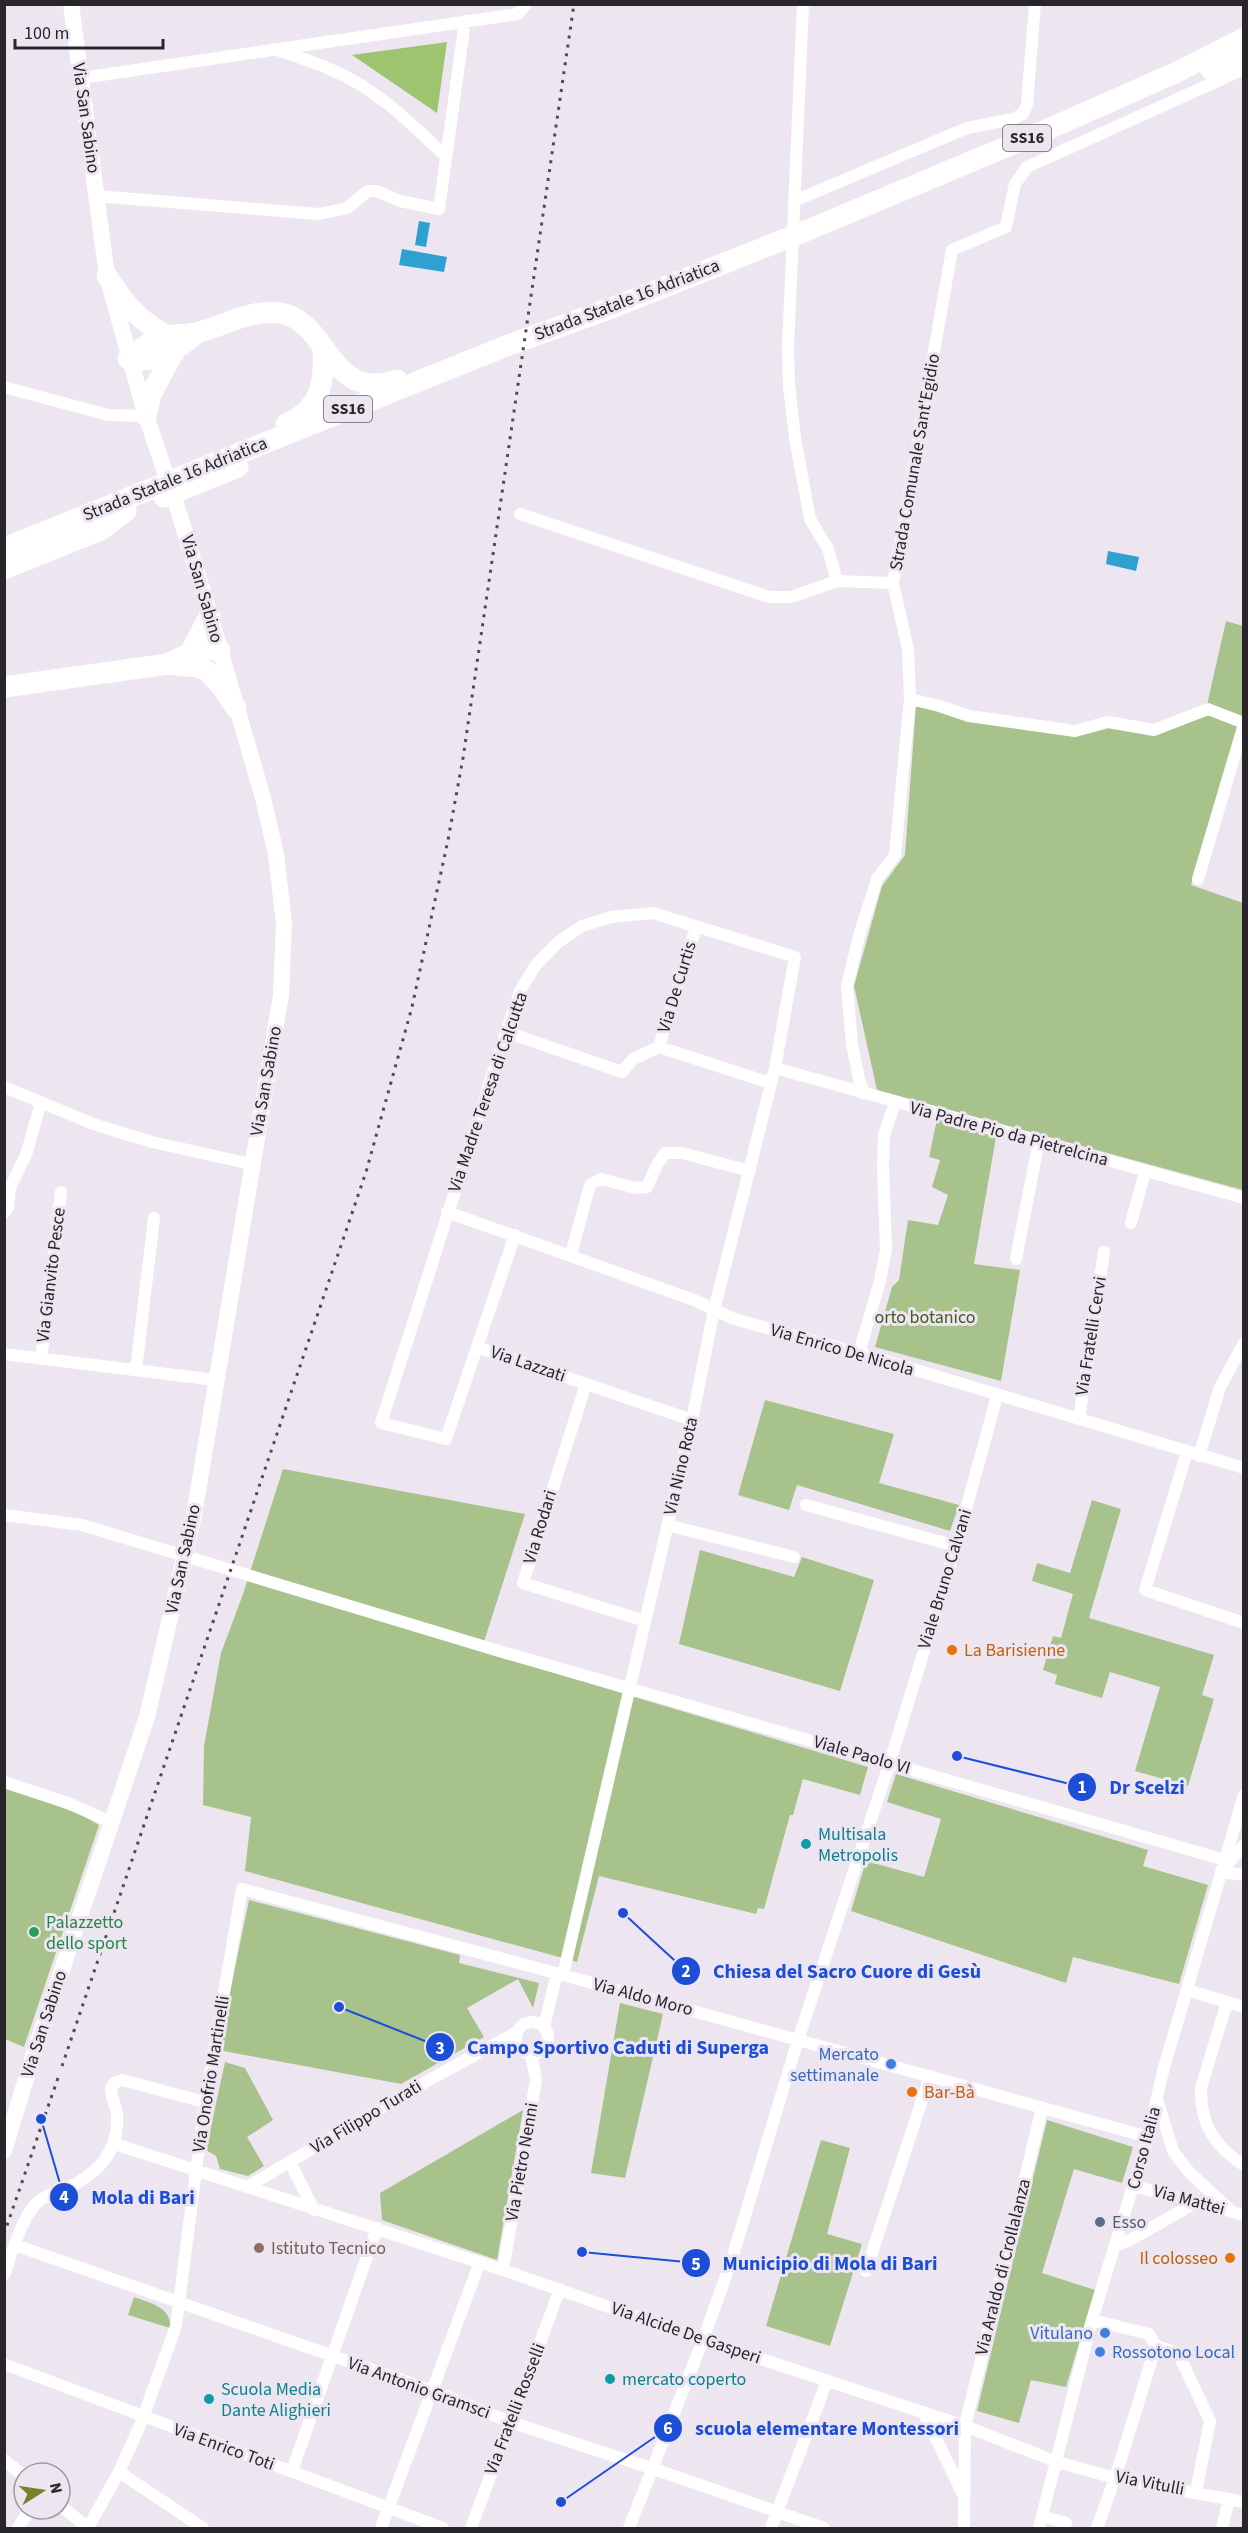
<svg xmlns="http://www.w3.org/2000/svg" width="1248" height="2533" font-family="'Source Sans 3',sans-serif">
<rect width="100%" height="100%" fill="#ede6f1"/>
<path fill="#a8c28b" d="M1226,621L1243,626V718L1207,705Z
M916,705L966,721L1108,727L1156,735L1209,715L1239,725L1191,885L1243,903V1190L877,1090L854,986L882,886L905,855Z
M937,1119L996,1137L974,1264L1020,1270L1001,1381L875,1347L892,1287L899,1280L908,1220L938,1225L948,1195L932,1187L940,1160L929,1157Z
M765,1400L894,1434L879,1483L959,1505L950,1531L797,1485L789,1510L738,1495Z
M283,1469L525,1514L481,1651L868,1767L860,1795L803,1779L793,1815H790L764,1909L758,1908L756,1914L599,1876L577,1962L245,1871L251,1817L203,1805L204,1746L221,1653L243,1594Z
M1092,1500L1121,1509L1089,1618L1214,1655L1202,1695L1214,1699L1188,1786L1135,1771L1160,1687L1110,1672L1102,1698L1055,1684L1057,1675L1043,1670L1053,1636L1061,1638L1073,1594L1032,1581L1037,1563L1070,1573Z
M700,1550L794,1577L802,1557L874,1580L840,1691L679,1644Z
M896,1774L1148,1850L1143,1866L1208,1885L1179,1984L1073,1957L1066,1983L851,1911L866,1861L924,1877L941,1819L887,1802Z
M4,1787L80,1814L99,1825L24,2047L5,2039Z
M249,1900L460,1955L459,1963L539,1983L533,2008L518,1979L467,2008L484,2037L401,2084L218,2050Z
M620,2003L663,2014L625,2178L591,2173Z
M225,2062L245,2068L273,2120L247,2137L264,2166L248,2176L220,2169L216,2156L206,2150Z
M523,2110L497,2260L382,2220L380,2193Z
M1047,2120L1133,2147L1122,2183L1074,2169L1042,2273L1095,2290L1066,2387L1031,2380L1019,2423L977,2411Z
M821,2140L850,2148L827,2234L862,2244L830,2346L766,2326Z
M134,2297C150,2303 172,2307 170,2328L128,2315Z"/>
<path fill="#9dc46e" d="M447,42L437,113L352,55Z"/>
<path fill="#2ea1d1" d="M419,221L430,223L426,247L415,245Z
M402,249L447,257L444,272L399,265Z
M1108,551L1139,557L1136,571L1106,564Z"/>
<g fill="none" stroke-linecap="round" stroke-linejoin="round">
<path stroke="#fff" stroke-width="12" d="M803,4L788,347L789,385L795,438L810,519L828,549L837,581L893,583
M275,49C294,56 314,62 332,70C377,89 412,124 446,157
M81,78L518,14L526,4
M96,196L319,214L347,208L368,191H377L400,201L439,209L465,21
M794,201L967,128L1013,119L1023,114L1027,104L1035,4
M4,387L108,415L146,416
M520,514L769,597H791L837,581
M910,699L940,706L969,716L1075,731L1108,722L1154,730L1208,709L1244,723
M1198,879L1244,724
M506,1032L622,1072L633,1059L659,1047L770,1083
M659,1047L696,927
M775,1068L1244,1198
M4,1087L96,1125L152,1142L251,1164
M865,1094L859,1079L852,1044L847,986L859,936L877,879L895,855L910,699L908,649L893,583L952,250L1006,227L1015,184L1027,167L1244,69
M447,1212L694,1300L734,1319L859,1353L1244,1468
M4,1213L8,1207L10,1188L27,1152L41,1102
M1131,1223L1145,1172
M515,1235L477,1347L692,1420
M571,1254L588,1192L591,1184L601,1179L636,1188L647,1187L657,1165L665,1153H682L750,1171
M1016,1259L1039,1140
M477,1347L446,1439L381,1423L506,1032L520,991L535,966L557,943L582,926L611,917L653,913L795,957L775,1068L714,1310L692,1420L563,1975
M859,1353L880,1281L886,1250L883,1167L884,1135L895,1102
M4,1354L216,1380
M41,1359L61,1192
M136,1370L154,1218
M586,1384L523,1583L645,1621
M1079,1419L1104,1252
M1187,1452L1145,1590L1244,1623
M1199,1456L1220,1387L1244,1343
M806,1505L956,1546
M4,1515L82,1525L499,1651L1225,1860
M667,1525L794,1557
M4,1782L68,1803L111,1822
M1224,1868L1244,1845
M1221,1872L1244,1875
M1187,1990L1244,2007
M1227,2002L1201,2088C1200,2123 1214,2147 1244,2165
M516 2038a16 16 0 1 1 32 0a16 16 0 1 1-32 0Z
M544,2027L557,1973
M1158,2102L1173,2151L1189,2172L1232,2212
M115,2144L503,2270L703,2340L965,2426L1057,2462L1115,2478L1244,2502
M290,2162L314,2210
M1134,2186L1244,2215
M247,2187L429,2080L517,2032
M15,2245L433,2391L510,2422L654,2469L824,2528
M1115,2246L1130,2240L1195,2203
M503,2270L536,2080L531,2054
M866,2271L930,2076
M4,2275C12,2253 19,2226 33,2207C40,2197 55,2193 65,2189C97,2175 119,2152 117,2115C116,2106 111,2097 111,2088L114,2083L122,2080L205,2102
M1092,2320L1149,2334L1156,2346
M4,2364L443,2528
M923,2412L962,2492
M4,2460L24,2476
M292,2471L377,2228
M119,2472L203,2528
M60,2505L88,2528L119,2472L141,2423L176,2326L205,2102L242,1889L563,1975L1148,2137
M1042,2516L1066,2523
M18,2528L30,2509
M381,2528L480,2262
M471,2528L560,2289
M629,2528L703,2340L731,2262L798,2040L890,1762L956,1546L997,1396
M771,2528L827,2381
M964,2528L965,2426L1042,2108
M1039,2528L1092,2320L1148,2137L1163,2071L1244,1795
M1097,2528L1115,2478L1156,2346L1178,2353L1210,2421L1196,2492
M1222,2528L1229,2499"/>
<path stroke="#fff" stroke-width="16" d="M4,2151L32,2059L147,1717L194,1515L281,995L284,924L276,854L263,798L210,615L179,513L146,416L107,276L71,4"/>
<path stroke="#fff" stroke-width="21" d="M1211,70L1244,54
M107,276C124,303 140,323 169,336
M128,359C139,349 153,339 168,336C178,334 189,335 199,332C226,325 251,309 279,313C329,319 329,404 397,380
M128,359C158,364 175,351 197,333
M146,416L151,394L174,352
M286,424C320,410 325,383 323,350
M164,497L238,467
M4,548L506,346L614,307L808,230L1046,130L1175,73L1244,38
M4,569L101,530L126,511
M191,651L210,615
M168,664C185,655 200,646 220,651
M4,687L168,664L199,667L207,671L223,688L236,708"/>
<path stroke="#4e4b51" stroke-width="3" stroke-dasharray="3 6" stroke-linecap="butt" d="M62,2066L366,1172L412,1007L448,840L463,758L574,4
M4,2234L59,2075"/>
</g>
<g fill="#e8710a" stroke="#ede6f1" stroke-width="2">
<circle cx="952" cy="1650" r="6"/>
<circle cx="912" cy="2092" r="6"/>
<circle cx="1230" cy="2258" r="6"/>
</g>
<g fill="#0f9aa8" stroke="#ede6f1" stroke-width="2">
<circle cx="806" cy="1844" r="6"/>
<circle cx="610" cy="2379" r="6"/>
<circle cx="209" cy="2399" r="6"/>
</g>
<circle fill="#2e9e5b" stroke="#ede6f1" stroke-width="2" cx="34" cy="1932" r="6"/>
<g fill="#3f7fe0" stroke="#ede6f1" stroke-width="2">
<circle cx="891" cy="2064" r="6"/>
<circle cx="1105" cy="2333" r="6"/>
<circle cx="1100" cy="2352" r="6"/>
</g>
<circle fill="#5c6f8a" stroke="#ede6f1" stroke-width="2" cx="1100" cy="2222" r="6"/>
<circle fill="#8d6e63" stroke="#ede6f1" stroke-width="2" cx="259" cy="2248" r="6"/>
<g text-anchor="middle" dominant-baseline="central" stroke-width="6" stroke-linejoin="round" paint-order="stroke">
<g fill="#ede6f1" stroke="#636066" stroke-width="1.5">
<rect x="1003" y="125" width="48" height="26" rx="4.5"/>
<rect x="324" y="396" width="48" height="26" rx="4.5"/>
</g>
<g font-size="16" font-weight="bold" fill="#28262a">
<text x="1027" y="138">SS16</text>
<text x="348" y="409">SS16</text>
</g>
<g font-size="18" fill="#28262a" stroke="#ede6f1">
<text transform="translate(86 118) rotate(82)">Via San Sabino</text>
<text transform="translate(627 300) rotate(-21)">Strada Statale 16 Adriatica</text>
<text transform="translate(915 462) rotate(-80)">Strada Comunale Sant'Egidio</text>
<text transform="translate(175 479) rotate(-22)">Strada Statale 16 Adriatica</text>
<text transform="translate(202 589) rotate(74)">Via San Sabino</text>
<text transform="translate(677 987) rotate(-73)">Via De Curtis</text>
<text transform="translate(266 1081) rotate(-80)">Via San Sabino</text>
<text transform="translate(488 1092) rotate(-71)">Via Madre Teresa di Calcutta</text>
<text transform="translate(1009 1134) rotate(15)">Via Padre Pio da Pietrelcina</text>
<text transform="translate(51 1275) rotate(-83)">Via Gianvito Pesce</text>
<text transform="translate(1091 1336) rotate(-81)">Via Fratelli Cervi</text>
<text transform="translate(842 1350) rotate(16)">Via Enrico De Nicola</text>
<text transform="translate(528 1364) rotate(19)">Via Lazzati</text>
<text transform="translate(681 1466) rotate(-77)">Via Nino Rota</text>
<text transform="translate(540 1527) rotate(-73)">Via Rodari</text>
<text transform="translate(183 1559) rotate(-78)">Via San Sabino</text>
<text transform="translate(945 1579) rotate(-73)">Viale Bruno Calvani</text>
<text transform="translate(862 1755) rotate(16)">Viale Paolo VI</text>
<text transform="translate(643 1997) rotate(15)">Via Aldo Moro</text>
<text transform="translate(44 2024) rotate(-72)">Via San Sabino</text>
<text transform="translate(211 2074) rotate(-81)">Via Onofrio Martinelli</text>
<text transform="translate(366 2117) rotate(-31)">Via Filippo Turati</text>
<text transform="translate(1144 2148) rotate(-75)">Corso Italia</text>
<text transform="translate(522 2162) rotate(-80)">Via Pietro Nenni</text>
<text transform="translate(1189 2200) rotate(15)">Via Mattei</text>
<text transform="translate(1003 2267) rotate(-76)">Via Araldo di Crollalanza</text>
<text transform="translate(686 2333) rotate(19)">Via Alcide De Gasperi</text>
<text transform="translate(419 2388) rotate(20)">Via Antonio Gramsci</text>
<text transform="translate(515 2409) rotate(-69)">Via Fratelli Rosselli</text>
<text transform="translate(224 2447) rotate(20)">Via Enrico Toti</text>
<text transform="translate(1150 2483) rotate(11)">Via Vitulli</text>
</g>
<g font-size="18" fill="#435c21" stroke="#ede6f1">
<text x="925" y="1317">orto botanico</text>
</g>
<g font-size="18" fill="#c56008" stroke="#ede6f1" text-anchor="start">
<text x="964" y="1650">La Barisienne</text>
<text x="924" y="2092">Bar-Bà</text>
<text x="1218" y="2258" text-anchor="end">Il colosseo</text>
</g>
<g font-size="18" fill="#0d838f" stroke="#ede6f1" text-anchor="start">
<text x="818" y="1834">Multisala<tspan x="818" dy="21">Metropolis</tspan></text>
<text x="622" y="2379">mercato coperto</text>
<text x="221" y="2389">Scuola Media<tspan x="221" dy="21">Dante Alighieri</tspan></text>
</g>
<g font-size="18" fill="#27864d" stroke="#ede6f1" text-anchor="start">
<text x="46" y="1922">Palazzetto<tspan x="46" dy="21">dello sport</tspan></text>
</g>
<g font-size="18" fill="#366cbe" stroke="#ede6f1" text-anchor="end">
<text x="879" y="2054">Mercato<tspan x="879" dy="21">settimanale</tspan></text>
<text x="1093" y="2333">Vitulano</text>
<text x="1112" y="2352" text-anchor="start">Rossotono Local</text>
</g>
<g font-size="18" fill="#4e5e75" stroke="#ede6f1" text-anchor="start">
<text x="1112" y="2222">Esso</text>
</g>
<g font-size="18" fill="#785e54" stroke="#ede6f1" text-anchor="start">
<text x="271" y="2248">Istituto Tecnico</text>
</g>
</g>
<path fill="none" stroke="#1d4ed8" stroke-width="2" d="M957 1756L1082 1787M623 1913L686 1971M339 2007L440 2047M41 2119L64 2197M582 2252L696 2263M561 2502L668 2428"/>
<g fill="#1d4ed8" stroke="#ede6f1" stroke-width="2">
<circle cx="957" cy="1756" r="6"/>
<circle cx="623" cy="1913" r="6"/>
<circle cx="339" cy="2007" r="6"/>
<circle cx="41" cy="2119" r="6"/>
<circle cx="582" cy="2252" r="6"/>
<circle cx="561" cy="2502" r="6"/>
<circle cx="1082" cy="1787" r="15"/>
<circle cx="686" cy="1971" r="15"/>
<circle cx="440" cy="2047" r="15"/>
<circle cx="64" cy="2197" r="15"/>
<circle cx="696" cy="2263" r="15"/>
<circle cx="668" cy="2428" r="15"/>
</g>
<g font-size="18" text-anchor="middle" font-weight="bold" fill="#fff">
<text x="1082" y="1793">1</text>
<text x="686" y="1977">2</text>
<text x="440" y="2054">3</text>
<text x="64" y="2203">4</text>
<text x="696" y="2270">5</text>
<text x="668" y="2434">6</text>
</g>
<g font-size="20" text-anchor="middle" font-weight="bold" fill="#1d4ed8" stroke="#ede6f1" stroke-width="6" stroke-linejoin="round" paint-order="stroke">
<text x="1147" y="1794">Dr Scelzi</text>
<text x="847" y="1978">Chiesa del Sacro Cuore di Gesù</text>
<text x="618" y="2054">Campo Sportivo Caduti di Superga</text>
<text x="143" y="2204">Mola di Bari</text>
<text x="830" y="2270">Municipio di Mola di Bari</text>
<text x="827" y="2435">scuola elementare Montessori</text>
</g>
<rect width="1248" height="2533" fill="none" stroke="#28262a" stroke-width="12"/>
<g transform="translate(42 2491) rotate(78)"><circle r="28" fill="#ede6f1" stroke="#9e99a1" stroke-width="1.5"/>
<path d="M0-4.5L10 22L0 15L-10 22Z" fill="#77812e"/>
<text y="-9" font-size="16" font-weight="bold" text-anchor="middle" fill="#28262a">N</text>
</g>
<path d="M15 39v9h148v-9" fill="none" stroke="#28262a" stroke-width="3"/>
<text x="24" y="39" font-size="18" fill="#28262a" stroke="#ede6f1" stroke-width="4.5" paint-order="stroke">100 m</text>
</svg>
